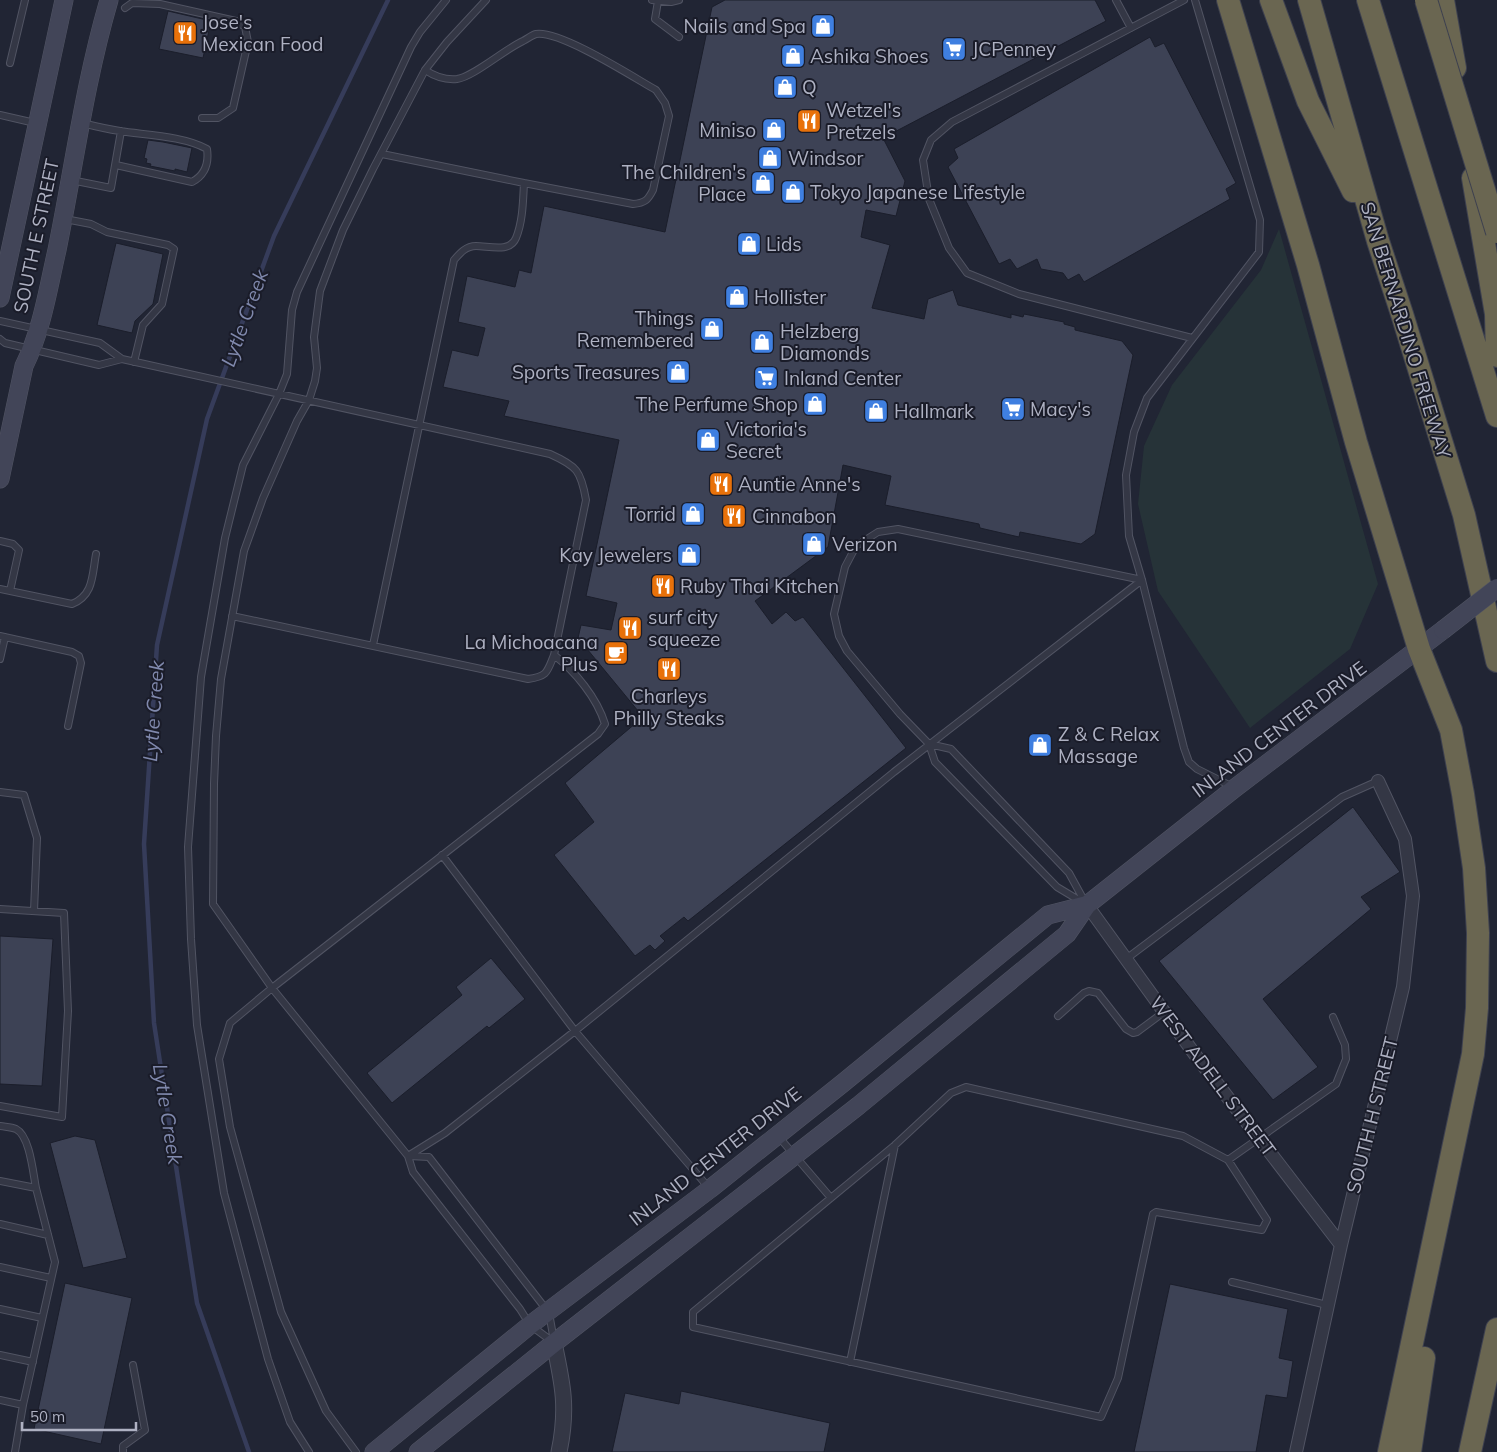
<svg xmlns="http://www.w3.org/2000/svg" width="1497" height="1452" font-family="Mulish,sans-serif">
<rect width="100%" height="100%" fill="#212534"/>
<path fill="#263338" d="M1279,229L1378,584L1350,649L1250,728L1158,591L1138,504L1144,446L1172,385L1261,270Z"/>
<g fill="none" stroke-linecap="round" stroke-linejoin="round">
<path stroke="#363c5a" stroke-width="4.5" d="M249,1452L197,1303L154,1023L144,844L157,645L207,419L274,236L388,0"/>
</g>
<path fill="#3d4255" stroke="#1b1e2b" d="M725,0H1095L1106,21L883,138L905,181L896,216L866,210L861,237L890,245L872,308L924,319L928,299L953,290L958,305L1011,318V314L1023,317L1024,314L1064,322V324L1075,327V330L1122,341L1133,355L1095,534L1081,544L1020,532L1019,537L980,528L979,524L885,505L891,476L843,465L828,547L755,601L772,624L786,612L795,621L803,617L906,748L688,921L684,917L660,936L665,941L655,950L650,945L635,956L554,855L594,822L565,783L643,717L578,638L581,625L611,630L617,603L586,596L619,440L504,416L509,401L443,387L452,350L478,356L485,328L458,322L467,276L515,287L519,270L531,273L544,206L665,232L712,7Z
M168,11L211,21L203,58L159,49Z
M1150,37L1155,47L1164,43L1236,183L1226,189L1230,199L1084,282L1079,274L1068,280L1063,273L1041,269L1037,259L1017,269L1010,259L999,264L948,167L958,158L954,149Z
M148,140L163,142L192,148L187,172L175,169V171L150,166L151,164L146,163L147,159L144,158Z
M116,243L163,254L153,304L135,321L132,333L97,325Z
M1353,807L1400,872L1361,897L1371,909L1263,999L1318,1067L1273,1100L1159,961Z
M0,936L53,939L42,1086L0,1084Z
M491,958L525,999L489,1028L487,1026L392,1103L367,1073L462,995L456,987Z
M75,1136L95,1140L127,1258L83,1268L50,1143Z
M65,1283L132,1298L101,1444L34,1429Z
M1170,1284L1288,1309L1279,1358L1293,1361L1287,1398L1266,1395L1256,1452H1134Z
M681,1391L830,1423L824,1452H612L625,1393L679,1404Z"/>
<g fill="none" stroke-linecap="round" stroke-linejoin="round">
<defs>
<path id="service" d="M652,0L671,2L679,0
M1116,0L1131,28
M1184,0L952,122L931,140L923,160L929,199L949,248L967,273L1019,294L1192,338
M1195,0L1260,220L1259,252L1147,398L1134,432L1126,475L1129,536L1142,580L1184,748L1189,762L1197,769L1233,787
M658,1L655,19L679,37
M125,8L132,3L160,4L236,21L245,27L248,42L233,108L218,118H202
M10,63L25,0
M0,115L35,123
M82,123C94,126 107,129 120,131C145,135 184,136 207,149C209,163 205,175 192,182L116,165
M382,154L524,183
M71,180L111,188L121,131
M65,219L91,224L107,232L168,245L174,249L162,304L143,325L134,362
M0,321L100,343L122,359L550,454C577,466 581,471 586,500L554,655C547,672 548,676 528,679L232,616
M0,339L5,343L99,365L122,359
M0,541L13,544L19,550L10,591
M0,589L72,604C94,595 92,575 96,554
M0,636L72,652L79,656L81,663L68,726
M373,645L454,260C460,253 466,246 476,246C489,246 510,253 516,238C523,221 523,200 524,183L633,204C645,203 648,200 653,190L669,116L665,103L656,90C633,77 560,30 536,34C532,35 527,39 523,41C505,49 473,77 457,79C446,80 434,76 425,70
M0,659L5,637
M929,744L951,749L1069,873L1086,904
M0,792L24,795L37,838L34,911
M1082,902L1057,887L935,762L929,744L900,714L847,651L839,636L834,614L845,567L856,546L878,532L898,529L1142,580
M0,909L64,913L68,1011L62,1117L0,1106
M1126,959L1342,797L1378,781
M1058,1016L1084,993L1089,991L1098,993L1126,1029L1133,1033L1137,1032L1164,1012
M0,1126C5,1127 11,1127 16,1129C30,1136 33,1173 36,1188
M778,1136L831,1198
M408,1156L445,1133L575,1031L442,855
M409,1156L429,1157L549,1313L554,1341
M1228,1160L1267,1220L1262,1230L1156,1212L1153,1214L1118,1378L1101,1417L693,1327V1312L895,1145L951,1093L966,1087L1183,1136L1228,1160L1336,1084L1346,1059L1345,1045L1333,1017
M0,1181L36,1188L55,1262L23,1405L0,1400
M709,1188L575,1031L894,772L1142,580
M0,1224L48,1235
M0,1267L51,1278
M1232,1282L1327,1305
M0,1309L42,1318
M553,1342L530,1325L520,1309L413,1172L408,1156L272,988L598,734L605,724C597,698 575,671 554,655
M0,1355L33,1362
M850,1362L895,1145
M15,1452L23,1405
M123,1452V1446L145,1430L133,1365
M309,1452L290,1422L268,1359L224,1193L197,1025L191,939L188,847L201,677L225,538L243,465L279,394L287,374L292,310L297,292L411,47L420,32L446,0
M356,1452L326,1411L281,1312L230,1127L219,1059L230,1023L272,988L213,904L214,784L216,736L221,679L244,551L263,498L297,421L309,400L315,381L317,368L314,337L320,291L343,230L373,169L425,70L447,42L486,0"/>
<path id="minor" d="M1087,905L1196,1056L1341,1245
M1296,1452L1341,1245L1403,987L1413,896L1405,839L1378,781"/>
<path id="tertiary" d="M554,1343C563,1385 568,1409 559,1452"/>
<path id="secondary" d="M0,298L64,0
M0,479L24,366C42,330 48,289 57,250C74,166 85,82 109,0
M374,1452L530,1325L710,1189L843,1083L1048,915L1087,905
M418,1452L554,1343L858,1106L1067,934L1087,905L1235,788L1443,630"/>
<path id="motorway" d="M1228,0L1308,265L1356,442L1419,649L1451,730L1463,794L1474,868L1478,933L1477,1008L1473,1054L1389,1452
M1271,0L1308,101L1353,191
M1309,0L1378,241L1402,314L1464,515L1497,661
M1368,0L1497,416
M1443,0L1455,68
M1473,178L1496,314L1497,356
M1410,1452L1424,1358
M1470,1452L1497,1329"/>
</defs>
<use href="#service" stroke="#515463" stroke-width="8"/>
<use href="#minor" stroke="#515463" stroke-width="14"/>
<use href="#tertiary" stroke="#515463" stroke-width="17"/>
<use href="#secondary" stroke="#515463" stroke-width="19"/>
<use href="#motorway" stroke="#3e414f" stroke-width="24"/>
<use href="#service" stroke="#343745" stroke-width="6"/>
<use href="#minor" stroke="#343745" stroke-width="12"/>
<use href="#tertiary" stroke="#343745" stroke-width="15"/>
<use href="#secondary" stroke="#424558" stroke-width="18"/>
<use href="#motorway" stroke="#6a6651" stroke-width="22"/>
<defs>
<path id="secondary-bridge" d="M1443,630L1497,588"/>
<path id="motorway-bridge" d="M1426,0L1497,232"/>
</defs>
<use href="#secondary-bridge" stroke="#515463" stroke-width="19" stroke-linecap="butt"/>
<use href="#motorway-bridge" stroke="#3e414f" stroke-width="24" stroke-linecap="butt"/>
<use href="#secondary-bridge" stroke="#424558" stroke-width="18"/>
<use href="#motorway-bridge" stroke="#6a6651" stroke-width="22"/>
</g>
<defs>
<symbol id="shop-square" viewBox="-11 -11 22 22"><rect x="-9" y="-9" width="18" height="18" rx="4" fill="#3f7fe0" stroke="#1a1c29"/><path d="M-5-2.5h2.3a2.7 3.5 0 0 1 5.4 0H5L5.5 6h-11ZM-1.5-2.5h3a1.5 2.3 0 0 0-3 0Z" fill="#fff"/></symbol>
<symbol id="restaurant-square" viewBox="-11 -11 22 22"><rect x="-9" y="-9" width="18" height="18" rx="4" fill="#e8710a" stroke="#1a1c29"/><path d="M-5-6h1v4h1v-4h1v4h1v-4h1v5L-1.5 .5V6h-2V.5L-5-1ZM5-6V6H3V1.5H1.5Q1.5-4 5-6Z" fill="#fff"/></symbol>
<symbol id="supermarket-square" viewBox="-11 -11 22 22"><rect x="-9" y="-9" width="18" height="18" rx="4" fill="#3f7fe0" stroke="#1a1c29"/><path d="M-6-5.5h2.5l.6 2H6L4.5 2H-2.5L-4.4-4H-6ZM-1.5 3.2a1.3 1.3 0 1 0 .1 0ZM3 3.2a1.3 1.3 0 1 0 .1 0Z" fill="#fff"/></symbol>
<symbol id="cafe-square" viewBox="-11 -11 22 22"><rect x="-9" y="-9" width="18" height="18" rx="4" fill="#e8710a" stroke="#1a1c29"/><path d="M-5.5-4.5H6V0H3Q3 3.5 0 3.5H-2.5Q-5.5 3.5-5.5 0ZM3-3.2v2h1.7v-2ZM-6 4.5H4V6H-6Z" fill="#fff"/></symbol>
</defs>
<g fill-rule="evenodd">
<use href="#shop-square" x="809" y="12" width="28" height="28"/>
<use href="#restaurant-square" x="171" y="19" width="28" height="28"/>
<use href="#supermarket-square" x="940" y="35" width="28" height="28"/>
<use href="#shop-square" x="779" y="42" width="28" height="28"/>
<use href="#shop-square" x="771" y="73" width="28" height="28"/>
<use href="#restaurant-square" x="795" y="107" width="28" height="28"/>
<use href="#shop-square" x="760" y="116" width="28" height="28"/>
<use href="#shop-square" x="756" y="144" width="28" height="28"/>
<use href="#shop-square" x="749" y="169" width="28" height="28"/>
<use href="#shop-square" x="779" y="178" width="28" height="28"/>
<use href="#shop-square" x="735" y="230" width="28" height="28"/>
<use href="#shop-square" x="723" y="283" width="28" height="28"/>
<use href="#shop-square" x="698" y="315" width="28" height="28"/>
<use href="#shop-square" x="748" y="328" width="28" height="28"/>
<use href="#shop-square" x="664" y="358" width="28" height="28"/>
<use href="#supermarket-square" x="752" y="364" width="28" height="28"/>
<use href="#shop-square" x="801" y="390" width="28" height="28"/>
<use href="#supermarket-square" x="999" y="395" width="28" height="28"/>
<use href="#shop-square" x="862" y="397" width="28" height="28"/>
<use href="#shop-square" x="694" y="426" width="28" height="28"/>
<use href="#restaurant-square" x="707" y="470" width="28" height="28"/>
<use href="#shop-square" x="679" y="500" width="28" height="28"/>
<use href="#restaurant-square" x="720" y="502" width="28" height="28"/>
<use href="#shop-square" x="800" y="530" width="28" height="28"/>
<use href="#shop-square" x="675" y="541" width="28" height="28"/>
<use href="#restaurant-square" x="649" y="572" width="28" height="28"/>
<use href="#restaurant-square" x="616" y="614" width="28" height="28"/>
<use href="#cafe-square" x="602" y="639" width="28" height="28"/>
<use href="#restaurant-square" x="655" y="655" width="28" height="28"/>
<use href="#shop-square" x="1026" y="731" width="28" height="28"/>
</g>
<g text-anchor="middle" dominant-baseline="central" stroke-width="4" stroke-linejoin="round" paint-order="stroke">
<g font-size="19" fill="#aeb1c2" stroke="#1a1c29" text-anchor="start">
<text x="202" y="22">Jose's<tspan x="202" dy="22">Mexican Food</tspan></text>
<text x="806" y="26" text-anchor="end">Nails and Spa</text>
<text x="972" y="49">JCPenney</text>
<text x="810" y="56">Ashika Shoes</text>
<text x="802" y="87">Q</text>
<text x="826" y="110">Wetzel's<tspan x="826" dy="22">Pretzels</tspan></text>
<text x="756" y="130" text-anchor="end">Miniso</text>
<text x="788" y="158">Windsor</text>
<text x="746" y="172" text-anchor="end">The Children's<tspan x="746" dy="22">Place</tspan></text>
<text x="810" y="192">Tokyo Japanese Lifestyle</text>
<text x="766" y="244">Lids</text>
<text x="754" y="297">Hollister</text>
<text x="694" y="318" text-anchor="end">Things<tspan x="694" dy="22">Remembered</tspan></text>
<text x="780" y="331">Helzberg<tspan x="780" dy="22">Diamonds</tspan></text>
<text x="660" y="372" text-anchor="end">Sports Treasures</text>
<text x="784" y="378">Inland Center</text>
<text x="798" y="404" text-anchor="end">The Perfume Shop</text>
<text x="1030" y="409">Macy's</text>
<text x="894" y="411">Hallmark</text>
<text x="726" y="429">Victoria's<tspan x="726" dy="22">Secret</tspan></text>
<text x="738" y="484">Auntie Anne's</text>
<text x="676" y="514" text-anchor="end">Torrid</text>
<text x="752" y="516">Cinnabon</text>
<text x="832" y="544">Verizon</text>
<text x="672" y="555" text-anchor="end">Kay Jewelers</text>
<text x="680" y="586">Ruby Thai Kitchen</text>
<text x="648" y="617">surf city<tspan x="648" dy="22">squeeze</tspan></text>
<text x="598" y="642" text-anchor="end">La Michoacana<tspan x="598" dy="22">Plus</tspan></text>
<text x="669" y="696" text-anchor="middle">Charleys<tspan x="669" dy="22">Philly Steaks</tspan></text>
<text x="1058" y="734">Z &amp; C Relax<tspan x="1058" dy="22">Massage</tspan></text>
</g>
<g font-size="19" fill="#aeb1c2" stroke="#1a1c29">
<text transform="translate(36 236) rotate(-78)">SOUTH E STREET</text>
<text transform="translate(1406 330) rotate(73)">SAN BERNARDINO FREEWAY</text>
<text transform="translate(1279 729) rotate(-37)">INLAND CENTER DRIVE</text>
<text transform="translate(1213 1076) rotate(53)">WEST ADELL STREET</text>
<text transform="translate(1372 1115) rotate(-76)">SOUTH H STREET</text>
<text transform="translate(715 1156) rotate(-38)">INLAND CENTER DRIVE</text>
</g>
<g font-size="20" font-style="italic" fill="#8089ad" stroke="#1a1c29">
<text transform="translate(244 318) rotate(-70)">Lytle Creek</text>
<text transform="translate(153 711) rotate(-86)">Lytle Creek</text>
<text transform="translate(168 1114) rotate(81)">Lytle Creek</text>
</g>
</g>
<path d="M22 1422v8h114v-8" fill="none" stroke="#aeb1c2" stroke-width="2.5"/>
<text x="30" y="1422" font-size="15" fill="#aeb1c2" stroke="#1a1c29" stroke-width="4" paint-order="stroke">50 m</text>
</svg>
